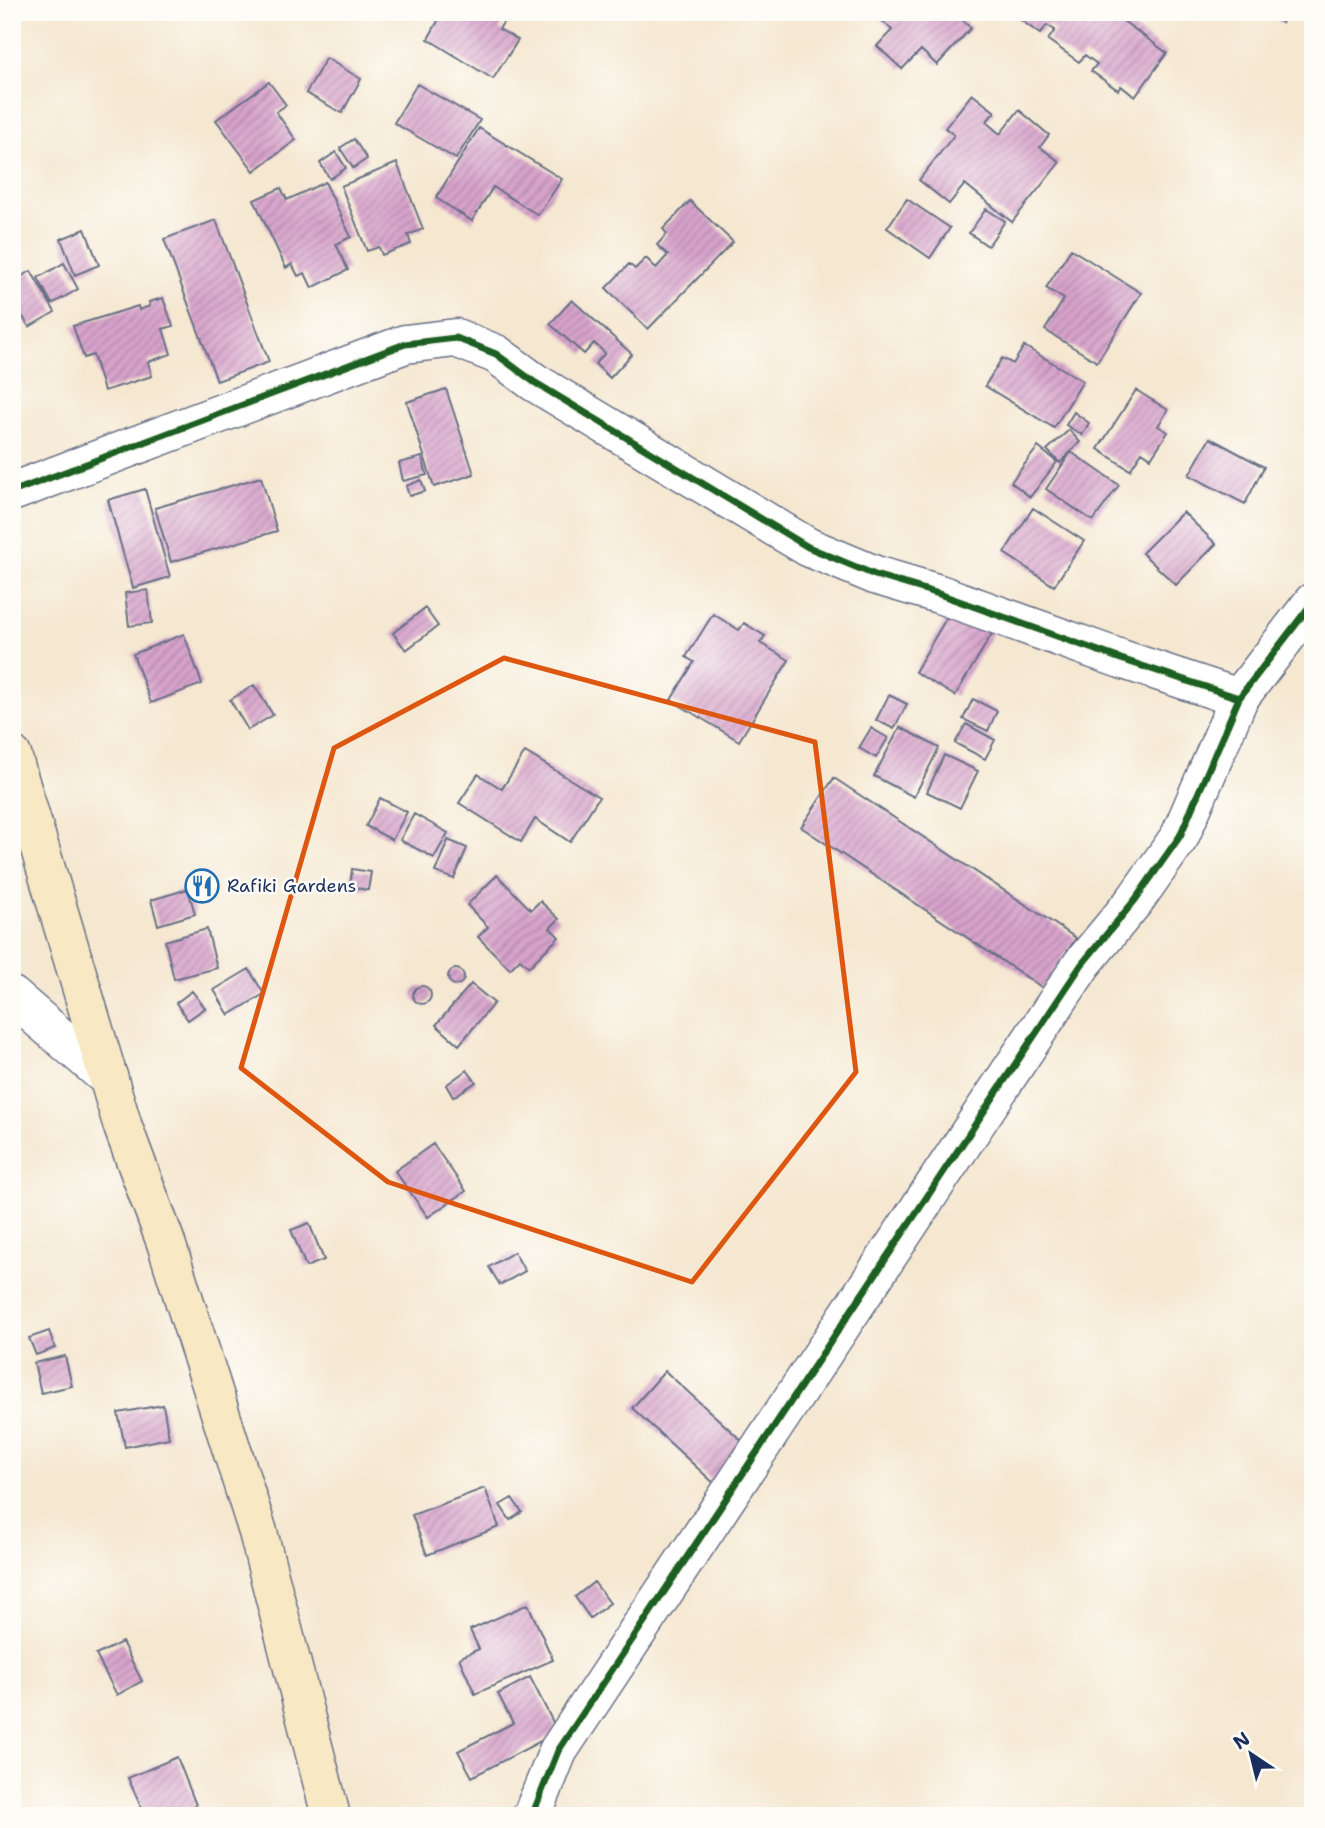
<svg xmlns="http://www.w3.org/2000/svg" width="1325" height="1828" font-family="'Shantell Sans',sans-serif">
<defs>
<pattern id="building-hatch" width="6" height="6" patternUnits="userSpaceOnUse" patternTransform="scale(1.75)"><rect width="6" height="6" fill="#d8a3cb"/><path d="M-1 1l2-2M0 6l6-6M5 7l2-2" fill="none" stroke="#ae85a8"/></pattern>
</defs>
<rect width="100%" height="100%" fill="#fdfcf7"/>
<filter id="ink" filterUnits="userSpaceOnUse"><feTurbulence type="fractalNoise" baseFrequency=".0143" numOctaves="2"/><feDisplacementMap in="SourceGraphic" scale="14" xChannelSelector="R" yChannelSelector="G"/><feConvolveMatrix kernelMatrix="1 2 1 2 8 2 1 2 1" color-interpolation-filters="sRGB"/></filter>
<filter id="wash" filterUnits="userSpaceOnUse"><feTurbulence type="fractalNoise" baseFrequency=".00686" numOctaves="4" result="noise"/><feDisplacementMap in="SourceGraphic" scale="28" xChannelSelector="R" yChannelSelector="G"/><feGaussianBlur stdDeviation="1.57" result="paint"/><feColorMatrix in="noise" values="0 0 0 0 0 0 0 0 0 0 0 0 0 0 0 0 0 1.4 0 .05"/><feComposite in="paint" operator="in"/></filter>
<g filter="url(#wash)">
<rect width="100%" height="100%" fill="#f5e7d0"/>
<g id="blocks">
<path fill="url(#building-hatch)" d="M432,12H510L499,29L518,40L493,79L428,39L439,19L431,14Z
M873,12H954L971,28L937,65L921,50L902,69L877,46L892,30Z
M1010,12H1111L1167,53L1135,97L1121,86L1118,90L1091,71L1097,64L1085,55L1079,62L1048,40L1055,30L1047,25L1040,34Z
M1264,12H1289L1282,23Z
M326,58L361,79L342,113L306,93Z
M269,82L286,105L276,112L296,140L254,171L216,120Z
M417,84L480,120L456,159L394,123Z
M972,94L995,112L986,122L1000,134L1019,110L1049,135L1040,147L1060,162L1012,222L965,184L949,204L919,180L954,135L945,128Z
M479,128L562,179L538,215L493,187L472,221L436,198Z
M354,139L367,159L353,168L340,148Z
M336,152L346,168L330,179L320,163Z
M397,163L423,229L408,235L411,244L382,255L379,247L367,251L341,186Z
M325,182L351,237L336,244L348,270L312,288L305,273L298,276L292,264L286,268L254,200L281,188L287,200Z
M907,199L950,228L930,258L887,228Z
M690,201L733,242L648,329L606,288L629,264L635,269L646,258L656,268L668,255L657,245L667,234L663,229Z
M986,209L1005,221L988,246L969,233Z
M216,220L269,362L217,381L164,239Z
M85,229L99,265L75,275L61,239Z
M1071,249L1141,293L1097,362L1045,330L1064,299L1046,288Z
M64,263L78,289L52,304L38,278Z
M31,271L55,312L29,327L12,299V282Z
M163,298L173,326L163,329L171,354L148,362L152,376L104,391L93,355L84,358L73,326L138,306L139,310L150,306L149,302Z
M572,300L632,354L610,378L595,364L605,353L594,343L584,354L550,324Z
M1024,346L1083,381L1054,428L985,386L1002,358L1013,364Z
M446,389L474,474L434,487L407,402Z
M1136,390L1168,410L1158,426L1168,432L1151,458L1142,452L1130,470L1098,449Z
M1074,412L1089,423L1082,435L1066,425Z
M1069,430L1080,442L1060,463L1047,450Z
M1210,438L1264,467L1245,504L1189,475Z
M1038,447L1057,462L1030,497L1011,482Z
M1071,452L1119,485L1093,521L1046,489Z
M422,457L427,475L403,481L399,463Z
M261,477L277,531L171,562L155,508Z
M421,480L425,491L409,496L406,486Z
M145,489L170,577L133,588L108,500Z
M1033,508L1084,541L1054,586L1004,553Z
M1183,512L1216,544L1176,585L1142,553Z
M148,590L152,623L129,626L125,593Z
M425,608L438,626L406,650L393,633Z
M952,608L993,632L955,696L915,672Z
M713,614L739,630L744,623L765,636L760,643L789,660L739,741L671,700L694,662L686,657Z
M184,634L202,684L151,703L133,654Z
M254,685L273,715L248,730L230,700Z
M889,695L907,704L894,729L876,720Z
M973,699L997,711L988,731L963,719Z
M966,724L995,740L985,759L955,743Z
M900,727L939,748L914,797L874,776Z
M871,728L888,738L876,758L859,748Z
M525,752L599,797L570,842L535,819L521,842L459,803L478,774L502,789Z
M944,755L978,771L960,808L927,792Z
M834,778L1076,938L1043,988L801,827Z
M380,798L407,812L392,840L366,826Z
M414,814L448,833L434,858L400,840Z
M448,840L467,848L454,879L435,872Z
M352,869L371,872L368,890L350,887Z
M497,875L531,910L540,901L559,919L550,928L559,937L529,967L520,959L510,969L478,937L488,927L467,905Z
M188,889L195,914L158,925L151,900Z
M207,929L217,968L174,979L165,941Z
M448 977a8 8 0 1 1 16 0a8 8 0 1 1-16 0Z
M249,969L264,994L229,1015L214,990Z
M471,984L494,1003L459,1045L436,1025Z
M413 995a9 9 0 1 1 18 0a9 9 0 1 1-18 0Z
M192,991L205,1008L188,1020L176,1003Z
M467,1070L476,1082L453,1097L446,1085Z
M433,1144L466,1191L428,1217L395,1171Z
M309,1223L324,1260L306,1267L291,1230Z
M514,1252L525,1271L500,1285L489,1267Z
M49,1331L55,1348L36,1355L29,1338Z
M65,1356L72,1386L41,1393L34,1363Z
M665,1371L750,1448L716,1485L632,1408Z
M163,1405L169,1438L125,1447L118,1413Z
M485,1488L499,1527L427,1555L412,1515Z
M512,1498L522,1512L510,1520L500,1505Z
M594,1582L610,1603L590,1618L575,1597Z
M528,1604L553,1660L475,1694L459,1658L479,1649L470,1630Z
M122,1642L142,1681L117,1695L96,1655Z
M530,1677L558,1732L472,1777L458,1751L513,1723L498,1694Z
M177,1757L196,1805L171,1816H145L128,1778Z"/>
</g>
</g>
<g filter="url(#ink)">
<use href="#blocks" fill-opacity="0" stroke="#676f86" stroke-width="2"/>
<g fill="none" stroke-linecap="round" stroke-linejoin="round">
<defs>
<path id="street" d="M12,492L405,344L456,338L496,354L534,382L808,547L875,575L939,594L1121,659L1239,698
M12,996L109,1079
M532,1816L558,1751L1082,964L1135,900L1180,836L1239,698L1313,602"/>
<path id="secondary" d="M12,755L123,1127L166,1243L258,1532L331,1816"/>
</defs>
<use href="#street" stroke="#676f86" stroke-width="41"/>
<use href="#secondary" stroke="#676f86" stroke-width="41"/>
<use href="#street" stroke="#fff" stroke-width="38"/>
<use href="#secondary" stroke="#f8e8c3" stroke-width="38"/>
<defs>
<path id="cycleway" d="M12,492L405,344L456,338L496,354L534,382L808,547L875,575L939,594L1121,659L1239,698
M532,1816L558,1751L1082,964L1135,900L1180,836L1239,698L1313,602"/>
</defs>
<use href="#cycleway" stroke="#fdfcf7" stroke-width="11"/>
<use href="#cycleway" stroke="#1b5e20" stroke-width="7"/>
</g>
</g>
<path fill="none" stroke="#de5710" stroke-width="5" stroke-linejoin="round" d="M504,658L815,742L856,1072L692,1282L388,1182L241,1068L334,748Z"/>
<defs>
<symbol id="restaurant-ring" viewBox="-11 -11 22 22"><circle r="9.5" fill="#fdfcf7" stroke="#1f6fb2" stroke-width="1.5"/><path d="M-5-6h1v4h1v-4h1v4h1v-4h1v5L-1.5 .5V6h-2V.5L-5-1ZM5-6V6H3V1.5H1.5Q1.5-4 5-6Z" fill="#1f6fb2"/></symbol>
</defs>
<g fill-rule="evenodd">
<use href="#restaurant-ring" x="183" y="867" width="38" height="38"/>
</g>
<g text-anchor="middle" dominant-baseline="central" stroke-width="5" stroke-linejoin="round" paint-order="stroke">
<g font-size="18" fill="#1b2f5e" stroke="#fdfcf7" text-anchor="start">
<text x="227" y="886">Rafiki Gardens</text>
</g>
</g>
<rect width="1325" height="1828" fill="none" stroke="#fdfcf7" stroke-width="42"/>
<g transform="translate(1251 1754) rotate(325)" stroke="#fdfcf7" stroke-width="5" paint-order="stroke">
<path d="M0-5L12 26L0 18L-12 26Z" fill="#1b2f5e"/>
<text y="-10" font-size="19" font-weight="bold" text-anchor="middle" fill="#1b2f5e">N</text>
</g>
</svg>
